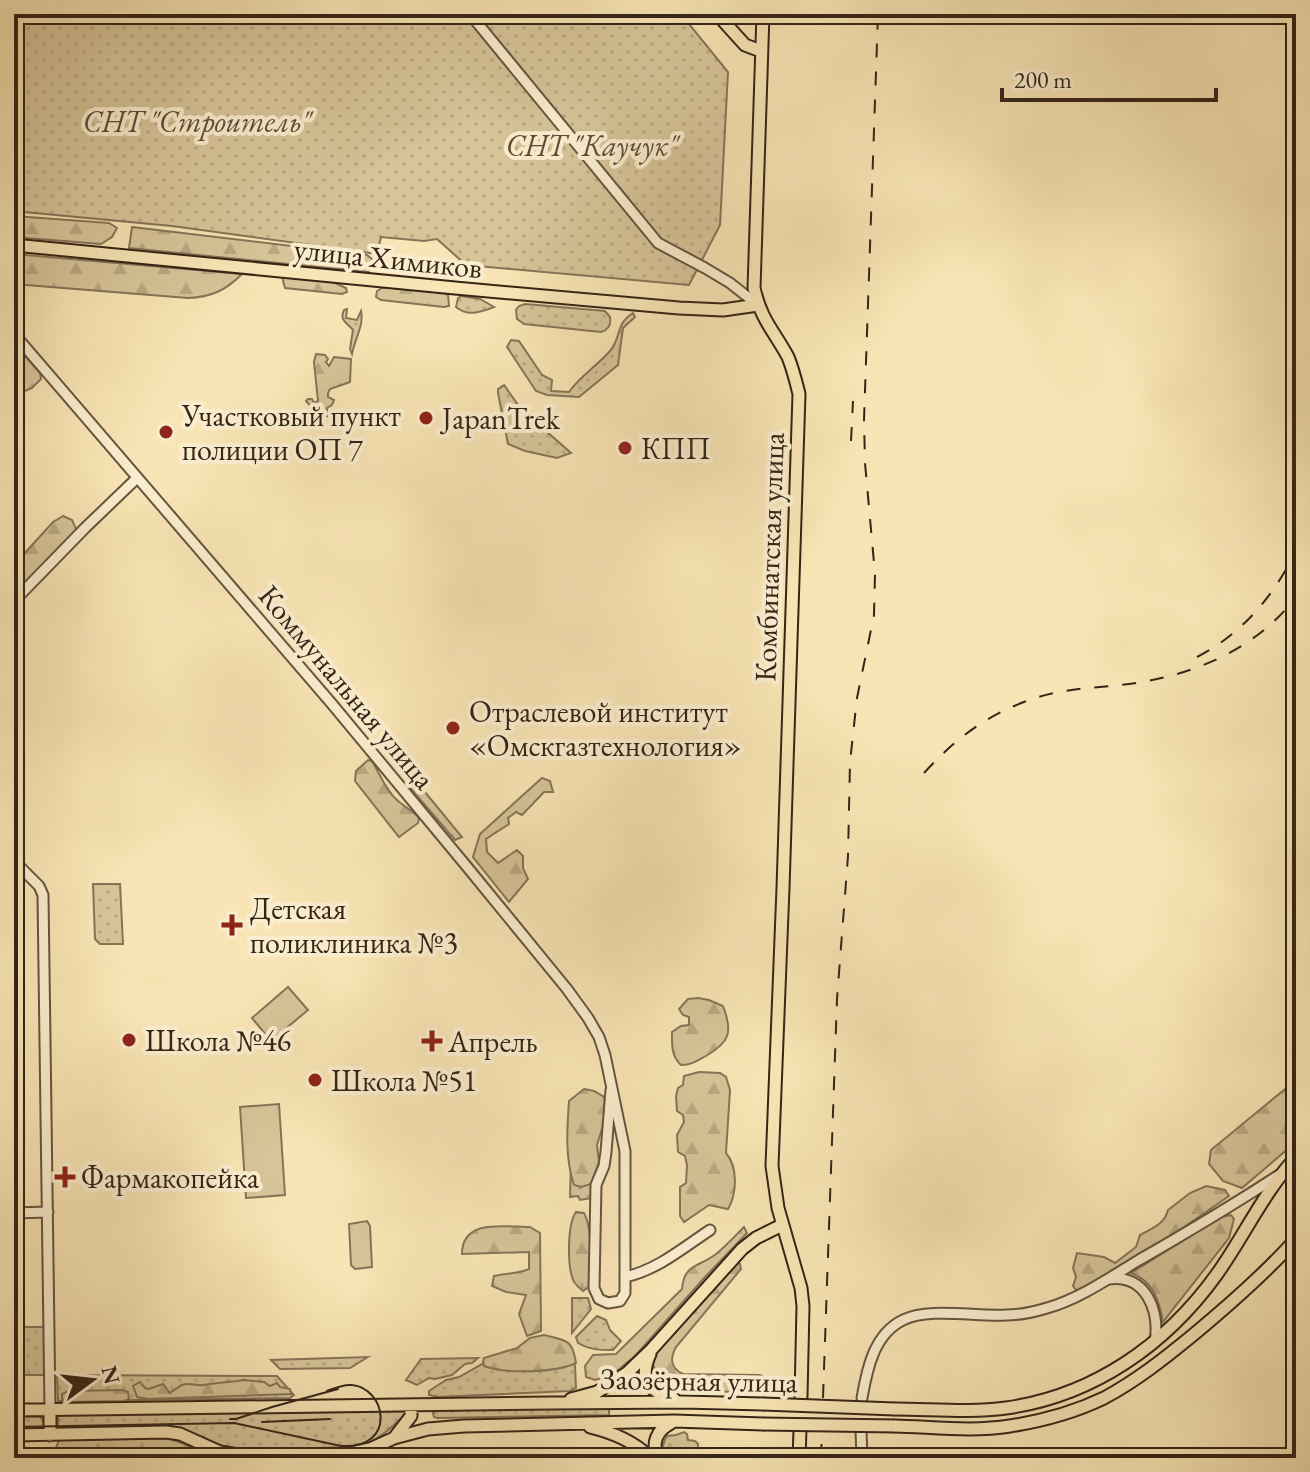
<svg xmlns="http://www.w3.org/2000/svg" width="1310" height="1472" font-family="'EB Garamond',serif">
<defs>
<pattern id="green-dots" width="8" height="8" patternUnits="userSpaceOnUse" patternTransform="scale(2)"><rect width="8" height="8" fill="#d7c499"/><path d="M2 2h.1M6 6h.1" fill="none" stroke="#b9a883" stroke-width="1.8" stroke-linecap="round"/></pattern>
<pattern id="forest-firs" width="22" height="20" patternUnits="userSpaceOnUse" patternTransform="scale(2)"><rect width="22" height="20" fill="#d7c499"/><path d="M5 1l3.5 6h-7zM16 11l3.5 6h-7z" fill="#b9a883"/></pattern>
</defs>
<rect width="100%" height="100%" fill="#f8e4b4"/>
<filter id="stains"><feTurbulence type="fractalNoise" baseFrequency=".0025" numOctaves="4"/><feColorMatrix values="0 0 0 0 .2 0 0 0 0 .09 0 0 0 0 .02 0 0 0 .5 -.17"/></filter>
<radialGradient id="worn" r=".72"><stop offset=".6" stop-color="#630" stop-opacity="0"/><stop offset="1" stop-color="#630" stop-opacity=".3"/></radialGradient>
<path fill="url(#green-dots)" stroke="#867458" stroke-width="2" d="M14,14H681L728,72L720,225L689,285L466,265L437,239L424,241L381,237L377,254L172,226L14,211Z
M461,296L480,299L494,307C480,312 468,317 456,307L458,298Z
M525,304L605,311L610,317C611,324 609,330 601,332L524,324L517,319L516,310L519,306Z
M347,309L346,318L357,320L361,311C364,326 355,338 352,354L350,349L353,330C347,323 339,320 344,310Z
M633,313L635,317L623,328L618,365L579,397L547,395L536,391L507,347L511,340L519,341L542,375L552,380L551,391L569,392C580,376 597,366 610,351C622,337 615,324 633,313Z
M504,385L521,409L571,453L557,458L525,451L508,444L498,393V389Z
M411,775L462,837L455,840L406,783Z
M93,884H120L123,944H100L95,939Z
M571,1162L595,1169L592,1198L580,1200L578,1196L570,1197Z
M572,1298H588L591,1309L572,1333Z
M597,1316L606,1320L610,1330L621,1341L613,1350C600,1350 590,1350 578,1343L576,1337Z
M14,1327H45V1375H14Z
M368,1357L350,1368L280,1369L271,1360Z
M571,1357L575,1366L576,1388L570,1391L438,1397L429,1395V1391L446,1380L459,1377L484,1363Z
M478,1358L472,1363L465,1364L452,1375L435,1379L429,1378L417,1385L406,1380L421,1359Z
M57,1375L277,1376L294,1395L290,1398L58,1401Z
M609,1407V1415L437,1418L434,1417L433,1413L436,1410Z
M406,1411V1414C394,1425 382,1437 367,1444C349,1453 250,1453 230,1448C211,1444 196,1432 177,1428L58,1429V1415Z
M14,1415C25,1415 42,1411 44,1424L40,1430L14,1431Z"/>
<path fill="url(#forest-firs)" stroke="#867458" stroke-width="2" d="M14,216L109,223L117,228L112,237L101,244L14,237Z
M132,227L367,255L373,260V268L367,272L129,248Z
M14,254L242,274C225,291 211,297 188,298L14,284Z
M282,277L333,282L346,288L347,292L342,294L285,288Z
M391,287L444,293L448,295L449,306L444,307L381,300L376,297L377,291L382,288Z
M14,343L40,373L41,379L32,388L25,391L14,378Z
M316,354L325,355L328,359L326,362L329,366L334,357L351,359L350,382L330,389L328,393V397L334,400L332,405L327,408V416L319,415L306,401L308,399H312L314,403L318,401L314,362Z
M63,516L72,520L77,531L14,594V565L53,522Z
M368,760L372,761C380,774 386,791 398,801C405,807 413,811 419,818L418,823L399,837L355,781L356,771Z
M542,778L550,781L553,792H544L522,815L516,812L508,818L509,824L486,839L487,852L498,863L517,850L523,856V868L528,879L509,902L473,857L480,834Z
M698,998L709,1000L723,1006C733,1032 730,1042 706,1056C697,1061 691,1065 681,1065C671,1056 672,1045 672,1032L681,1026L689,1025V1017L683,1015L679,1009L688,999Z
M699,1072L720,1073L726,1077L730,1090L726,1153C738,1167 737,1194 728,1209L709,1205L684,1222L680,1216V1187L686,1183L687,1165L685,1156L678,1152L677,1135L684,1122L683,1115L677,1111L676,1096L678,1088L683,1085L684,1076Z
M1296,1080V1142L1242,1188L1223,1181L1209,1164L1211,1150Z
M584,1089L594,1091L604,1097L607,1112L597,1145L599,1162L591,1184L581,1187L574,1185C565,1159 567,1129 569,1101Z
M1206,1186L1225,1190L1229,1196C1180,1230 1131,1266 1077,1291L1073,1286L1076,1277L1073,1268L1077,1253L1104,1257L1115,1263L1136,1247L1140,1235C1151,1229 1165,1224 1168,1210L1190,1193Z
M576,1212L584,1213C593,1229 591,1267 590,1286L583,1291C579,1288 577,1286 574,1282C567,1268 567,1225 576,1212Z
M1231,1215L1234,1219L1229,1238L1163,1322C1159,1300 1153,1281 1131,1273L1221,1217Z
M530,1227L540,1233L541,1331L527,1336L519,1314L526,1295L506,1292L492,1286L494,1276C506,1273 518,1274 529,1269V1252L462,1254C462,1218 505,1227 530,1227Z
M744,1227L747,1233L705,1277L635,1356L612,1375L595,1380L586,1377L585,1366L593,1355L616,1354L682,1289C684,1263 700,1267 716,1254C726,1246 735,1236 744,1227Z
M738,1263L740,1264L741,1269L676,1347C670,1358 670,1368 683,1374L760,1375L762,1376L765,1384L763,1389L758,1392L674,1391C665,1382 650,1371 653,1357L735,1264Z
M544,1335C566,1341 572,1338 576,1363C555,1373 506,1374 484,1366L483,1362L484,1358L517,1348L530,1338Z
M244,1380L264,1382L270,1386L277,1383L280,1387L290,1389L291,1394L148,1399L137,1397L133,1386L140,1382L145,1388L149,1389L163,1384L170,1393C174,1390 178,1387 182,1385C190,1382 195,1386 203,1385C217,1383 231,1382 244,1380Z
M123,1390L128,1392L129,1399L124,1401L64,1402L62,1398V1394L68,1391Z
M684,1432L687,1434L688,1440L695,1441L698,1444V1448C692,1451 684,1450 681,1458H665C662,1449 662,1443 667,1436L676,1435Z
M168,1438L222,1458H147L101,1455H89L85,1458H60L56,1448L59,1440Z"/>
<path fill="#d7c499" stroke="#867458" stroke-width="2" d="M288,987L308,1010L271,1041L252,1018Z
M279,1104L285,1195L246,1198L240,1107Z
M367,1221L370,1226L372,1267L355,1269L351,1265L349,1224Z"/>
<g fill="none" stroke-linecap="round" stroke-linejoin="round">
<defs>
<path id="minor" d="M470,14L658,243L705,268L730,283L758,305
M14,334L332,704L468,868L567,989L588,1018L599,1037L605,1055L625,1151V1293L620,1301L608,1303L599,1299L594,1288L596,1185L604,1166L606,1152L611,1090
M14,601L85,528L137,478
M14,861L39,886L43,895L50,1409
M14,1213L48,1212
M625,1277C657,1270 683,1248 710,1230
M1109,1279C1146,1274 1160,1311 1155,1342
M862,1398C867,1369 874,1334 903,1320C928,1307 977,1317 1006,1315C1019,1315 1034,1312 1047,1308C1079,1299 1111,1277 1139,1260C1186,1233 1233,1205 1279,1175
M861,1431L862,1458"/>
<path id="major" d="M717,14L745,45L761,51
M763,14L754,288C761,320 774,331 788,357C793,369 796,382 799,394L783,888L772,1166L778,1208L801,1288L803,1306L801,1397
M14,245L455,288L679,308L723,310L758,305
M650,1354C638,1381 649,1391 674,1399
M571,1399L597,1392L627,1373L651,1350L742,1249L756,1238L782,1225
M895,1409C931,1409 970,1413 1006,1408C1093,1396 1166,1345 1217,1274C1244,1236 1264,1192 1296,1157
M14,1410L552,1403L683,1402L763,1404
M895,1426C933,1427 973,1432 1010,1426C1042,1421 1075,1412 1104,1398C1136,1381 1165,1358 1193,1335C1229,1305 1265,1274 1296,1239
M590,1427C614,1433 633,1441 651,1458
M14,1435L166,1432L180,1434L220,1452L245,1456L346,1454L370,1449L394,1438L428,1429L464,1426L674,1421L763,1424
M50,1435V1409
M394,1438L411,1416V1405
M658,1458C651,1443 657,1430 671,1423
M799,1458L800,1430"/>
</defs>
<use href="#minor" stroke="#65553e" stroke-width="13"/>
<use href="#major" stroke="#342516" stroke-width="15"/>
<use href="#minor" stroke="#faedce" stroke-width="9"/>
<use href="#major" stroke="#f8e4b4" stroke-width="11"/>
<path stroke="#342516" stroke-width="2" d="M230,1419H236L272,1407L338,1389
M262,1422L330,1419
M14,1427L234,1423L341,1446C398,1449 386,1388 352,1385C343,1384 335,1388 327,1391"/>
<path stroke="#342516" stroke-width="2" stroke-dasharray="14 14" stroke-linecap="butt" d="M851,441L853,401
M1197,657C1242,634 1275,595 1296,550
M924,773C957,737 988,714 1035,698C1063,689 1091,688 1120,685C1187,678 1254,652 1296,597
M823,1398L837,999L848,856L850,762L857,698L874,615L875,574L865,463L864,420L878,14
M821,1458L822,1430"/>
<defs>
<path id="major-bridge" d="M763,1404L895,1409
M763,1424L895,1426"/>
</defs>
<use href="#major-bridge" stroke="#342516" stroke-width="15" stroke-linecap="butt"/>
<use href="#major-bridge" stroke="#f8e4b4" stroke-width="11"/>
</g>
<g fill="#8f2418" stroke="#faedce" stroke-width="3">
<circle cx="426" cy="418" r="8"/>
<circle cx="166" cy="432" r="8"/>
<circle cx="625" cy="448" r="8"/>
<circle cx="453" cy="728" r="8"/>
<path d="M228 913h8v8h8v8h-8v8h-8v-8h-8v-8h8z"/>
<circle cx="129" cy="1040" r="8"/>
<path d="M428 1029h8v8h8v8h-8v8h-8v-8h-8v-8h8z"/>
<circle cx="315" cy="1080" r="8"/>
<path d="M61 1165h8v8h8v8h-8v8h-8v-8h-8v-8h8z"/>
</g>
<g text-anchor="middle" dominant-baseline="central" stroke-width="8" stroke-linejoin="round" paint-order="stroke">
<g font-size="30" font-style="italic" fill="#5d4d37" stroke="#faedce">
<text x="197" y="121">СНТ "Строитель"</text>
<text x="592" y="145">СНТ "Каучук"</text>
</g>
<g font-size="30" fill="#342516" stroke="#faedce">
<text transform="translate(388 258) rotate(6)">улица Химиков</text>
<text transform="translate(769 557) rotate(-88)">Комбинатская улица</text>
<text transform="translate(347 687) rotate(50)">Коммунальная улица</text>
<text transform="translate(699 1380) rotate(1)">Заозёрная улица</text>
</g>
<g font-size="30" fill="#342516" stroke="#faedce" text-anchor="start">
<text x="182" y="415">Участковый пункт<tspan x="182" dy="34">полиции ОП 7</tspan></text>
<text x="442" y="418">JapanTrek</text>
<text x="641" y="448">КПП</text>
<text x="469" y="711">Отраслевой институт<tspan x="469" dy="34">«Омскгазтехнология»</tspan></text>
<text x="250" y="908">Детская<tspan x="250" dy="34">поликлиника №3</tspan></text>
<text x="145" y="1040">Школа №46</text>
<text x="448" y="1041">Апрель</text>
<text x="331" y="1080">Школа №51</text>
<text x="81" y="1177">Фармакопейка</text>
</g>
</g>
<rect width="1310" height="1472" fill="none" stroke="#f8e4b4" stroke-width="48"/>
<rect x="16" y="16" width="1278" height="1440" fill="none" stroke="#342516" stroke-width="4"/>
<rect x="24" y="24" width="1262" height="1424" fill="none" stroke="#342516" stroke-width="2"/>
<g transform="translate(92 1380) rotate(75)" stroke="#faedce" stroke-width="6" paint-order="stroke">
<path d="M0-6L14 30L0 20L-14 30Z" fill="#342516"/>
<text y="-12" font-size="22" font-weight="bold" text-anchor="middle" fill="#342516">N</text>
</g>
<path d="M1002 88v12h214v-12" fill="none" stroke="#342516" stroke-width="4"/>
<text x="1014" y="88" font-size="24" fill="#342516" stroke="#faedce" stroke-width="6" paint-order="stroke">200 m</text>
<rect width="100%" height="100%" filter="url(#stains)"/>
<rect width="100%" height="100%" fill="url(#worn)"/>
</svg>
